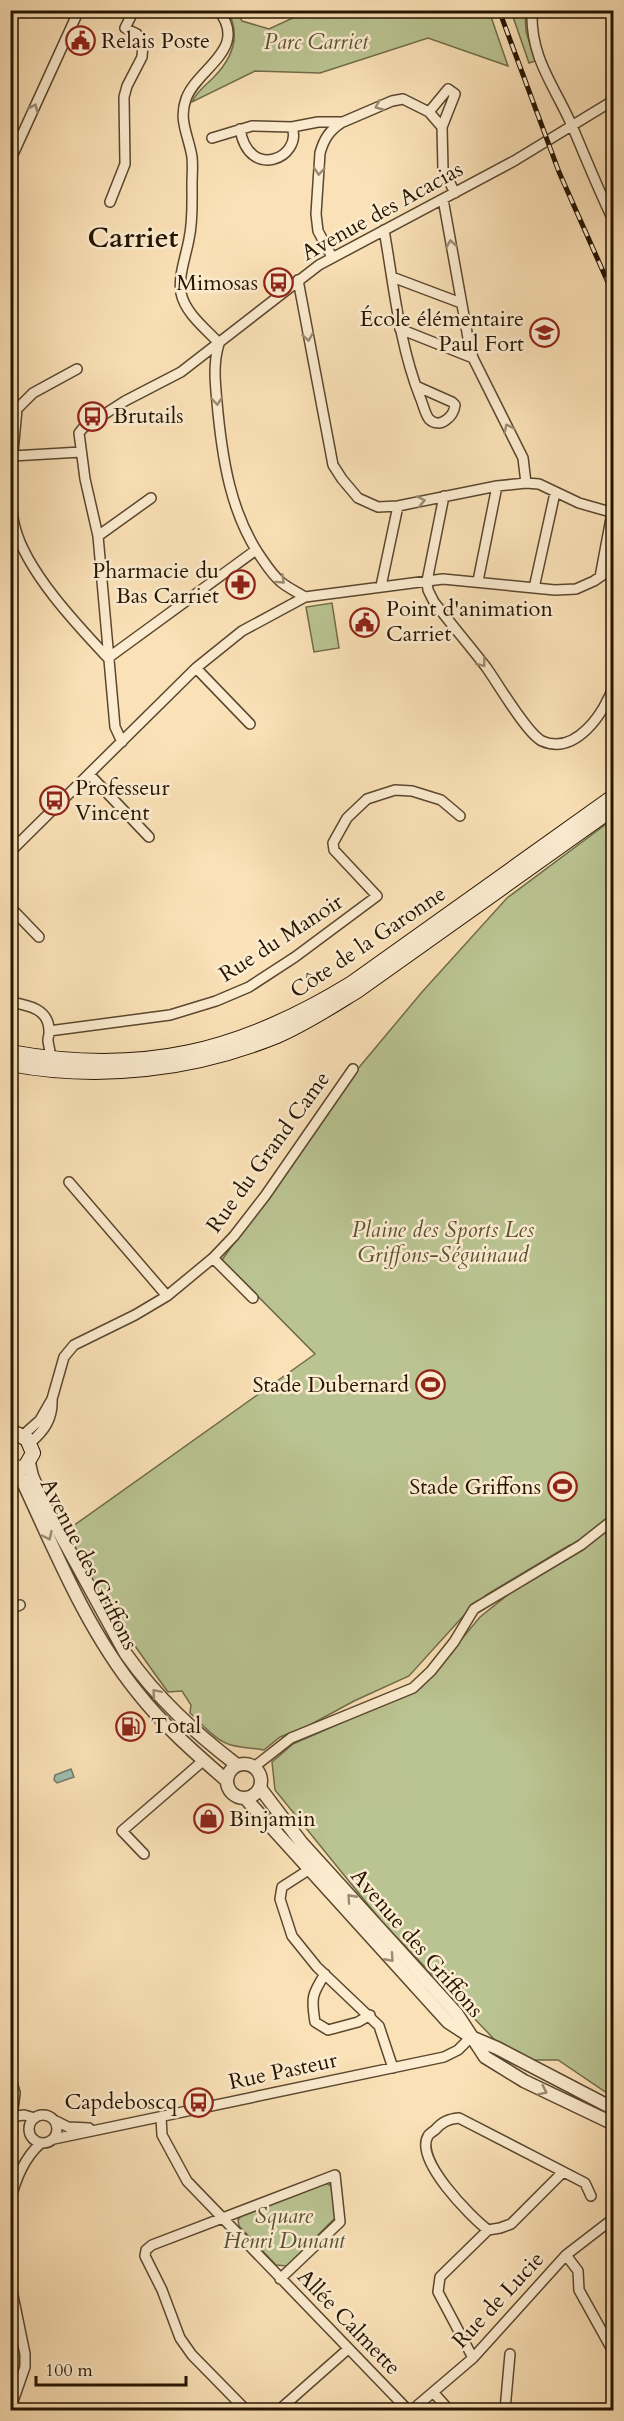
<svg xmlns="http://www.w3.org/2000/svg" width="624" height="2421" font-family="Cardo,serif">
<rect width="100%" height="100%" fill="#fbe1b7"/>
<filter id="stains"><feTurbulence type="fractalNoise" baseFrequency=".00333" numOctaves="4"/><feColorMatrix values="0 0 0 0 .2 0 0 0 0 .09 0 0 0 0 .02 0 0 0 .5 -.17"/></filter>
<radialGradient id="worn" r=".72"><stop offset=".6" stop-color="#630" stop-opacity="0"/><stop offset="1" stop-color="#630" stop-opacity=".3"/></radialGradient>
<path fill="#bac492" stroke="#706c49" stroke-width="1.5" d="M228,11H237L242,21L269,29L308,11H489L508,66L428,38L320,73L255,71L192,102C197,91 205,86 213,78C232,59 241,36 228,11Z
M511,11H525L526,31L535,61L529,63Z
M332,603L339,648L314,652L306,607Z
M613,819V2097L558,2060H514L382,1922L275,1790L272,1762L293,1744L421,1688L480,1617L570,1545L486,1595L466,1613L409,1676L354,1701L308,1726L280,1737L264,1750C253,1748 242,1748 231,1745C216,1741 201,1723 190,1713L191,1705L182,1691L168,1692C130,1640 94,1589 66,1531L315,1354L222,1260L356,1071L422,992L507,898Z
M326,2183L333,2187L336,2217L287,2266L276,2265L239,2226L238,2220L243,2213Z"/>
<path fill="#9fbeaf" stroke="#6e7a69" stroke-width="1.5" d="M71,1769L74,1777L57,1783L54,1780L55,1775Z"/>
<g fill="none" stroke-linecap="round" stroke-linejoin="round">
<defs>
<path id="minor" d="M218,10C250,49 197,68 186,99C178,120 189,137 192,157C193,166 192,175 192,184C192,203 193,221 189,239C186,256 178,276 181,293C185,313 206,329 219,343
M532,10C530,59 555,86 573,128C586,159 599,191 614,222
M429,112L448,89L455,94L442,127
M240,129C249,182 303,157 292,127
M212,138L252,126L292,127L318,122H343L392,101L403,99L429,112L442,127L443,169L455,193
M10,161L79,10
M443,199L468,338L473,358L523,458L526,483
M110,202L125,164L124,97L127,86L142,57L143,43L137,34L125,28L134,10
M384,230C394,286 399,344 420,397C423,404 425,414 429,419C434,424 441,424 446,420C452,416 454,412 455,405L452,402L416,386
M332,257L318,231L316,214L320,153C324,139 329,131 341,123
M392,277L461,303
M298,280L333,465L342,479L358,498L378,507L398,506L497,486L526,483L539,484L579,503L614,513
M400,329L473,358
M219,344C212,366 216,389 218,413C223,462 231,511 258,553C265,563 272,575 281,582C288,588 297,592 305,597
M12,456L81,452
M10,484L17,409L33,393L77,369
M10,495C12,506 12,517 15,527C26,571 77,625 108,658L256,550
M444,496L427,581L428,590L434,602C451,624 469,645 486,667C497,682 527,734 542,741C576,756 605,712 614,685
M98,536L151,498
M600,577L612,513
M478,581L497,486
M381,586L398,506
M534,588L555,493
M196,668L250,724
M122,742L115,727L98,536L85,479L79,433L83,428L125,401L181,372L319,265L514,161L614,100
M89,774L149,837
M10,852L196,668L242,631L305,597L443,579L555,590L576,589L594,581L614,567
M10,907L39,937
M10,1002C28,1005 50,1009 49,1032C49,1040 48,1033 48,1041C49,1049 52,1053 48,1060
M49,1031L170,1015L216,1001L249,987L295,957L377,896L334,850L333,843L347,818L367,799L395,790L412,791L441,800L460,816
M69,1182L167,1296
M213,1258L253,1298
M22,1436L40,1420L52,1399L64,1357L74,1345L135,1315L167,1296L213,1258L234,1236L265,1196L353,1069
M30,1443C44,1431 53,1419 52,1399
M10,1609L20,1605
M254,1767L291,1738L413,1688L431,1671L454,1642L474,1609L581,1545L614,1519
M10,1843H12
M144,1854L122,1831L204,1760
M310,1869L282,1887L280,1899L292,1936L317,1967L379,2026L393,2068
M325,1974C312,1994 311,1998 315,2022L328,2030L358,2022L370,2015
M10,2075L15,2093L12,2117
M29 2129a14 14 0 1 1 28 0a14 14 0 1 1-28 0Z
M10,2117L24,2115L35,2118
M161,2117L162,2135L187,2181L408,2410
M56,2121L68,2127L89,2128
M54,2139L444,2057L458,2050L471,2037
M563,2172L511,2224L500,2228L488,2230C471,2217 414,2160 428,2136C429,2134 432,2132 435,2130C442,2122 448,2119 459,2118L585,2183L591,2196
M10,2201C16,2179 24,2158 41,2143
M566,2255L578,2271L579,2290L614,2353
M10,2281L25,2354V2367L10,2410
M473,2358L438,2292L440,2277L488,2230
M433,2392L449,2410
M246,2410L192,2355L180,2338L162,2290L145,2256L146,2250L152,2245L335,2175L340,2222L280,2279
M279,2410L348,2349
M412,2410L473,2358L566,2255L614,2218
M505,2410L510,2354"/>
<path id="tertiary" d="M29,1463L32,1476L45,1506L126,1654C157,1698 194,1732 237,1765
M14,1470L22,1480C56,1553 87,1630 138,1693C164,1726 195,1753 226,1780
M227 1781a17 17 0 1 1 34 0a17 17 0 1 1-34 0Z
M260,1788L301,1842L457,2014L485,2057L524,2081L614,2124
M245,1798L448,2022L471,2037L497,2048L614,2109"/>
<path id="secondary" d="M10,1052C141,1076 240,1052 352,983L614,796
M10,1064C100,1081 193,1070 277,1036C305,1024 331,1007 357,991L614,808
M10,1435L17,1434L27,1439L33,1453L25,1467L10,1469"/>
</defs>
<use href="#minor" stroke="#5a472e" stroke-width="12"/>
<use href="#tertiary" stroke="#5a472e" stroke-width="15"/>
<use href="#secondary" stroke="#251400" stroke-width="16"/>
<use href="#minor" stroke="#fcecd0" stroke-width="9"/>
<use href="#tertiary" stroke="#fcecd0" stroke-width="12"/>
<use href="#secondary" stroke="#fcecd0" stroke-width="14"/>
<defs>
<path id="rail" d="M499,10L559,172L614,296"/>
</defs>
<use href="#rail" stroke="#251400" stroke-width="5"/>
<use href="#rail" stroke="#fcecd0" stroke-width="3" stroke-dasharray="9" stroke-linecap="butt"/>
</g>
<defs><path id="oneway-chevron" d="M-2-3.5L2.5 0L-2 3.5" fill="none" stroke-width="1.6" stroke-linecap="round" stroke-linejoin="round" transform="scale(1.5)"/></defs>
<g stroke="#9b8b72">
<use href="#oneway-chevron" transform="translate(379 106) rotate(158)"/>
<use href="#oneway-chevron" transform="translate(34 108) rotate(-66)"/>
<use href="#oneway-chevron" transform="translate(319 171) rotate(94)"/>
<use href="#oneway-chevron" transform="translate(451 244) rotate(-99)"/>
<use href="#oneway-chevron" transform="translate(308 337) rotate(81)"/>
<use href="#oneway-chevron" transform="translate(217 401) rotate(85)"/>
<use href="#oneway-chevron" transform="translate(508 428) rotate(-116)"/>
<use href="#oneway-chevron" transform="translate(421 501) rotate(-12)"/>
<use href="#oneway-chevron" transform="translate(281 580) rotate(42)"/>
<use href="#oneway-chevron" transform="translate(482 663) rotate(52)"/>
<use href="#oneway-chevron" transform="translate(48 1536) rotate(65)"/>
<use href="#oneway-chevron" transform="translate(156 1693) rotate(-131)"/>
<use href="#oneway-chevron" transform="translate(351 1898) rotate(-132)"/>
<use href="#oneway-chevron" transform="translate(390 1958) rotate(48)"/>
<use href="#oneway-chevron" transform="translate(543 2091) rotate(26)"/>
</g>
<defs>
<symbol id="civic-ring" viewBox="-11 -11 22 22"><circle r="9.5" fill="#fcecd0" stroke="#8f2418" stroke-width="1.5"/><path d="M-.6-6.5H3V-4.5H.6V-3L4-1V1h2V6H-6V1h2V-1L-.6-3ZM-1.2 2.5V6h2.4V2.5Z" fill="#8f2418"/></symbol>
<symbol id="bus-ring" viewBox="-11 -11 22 22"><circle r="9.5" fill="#fcecd0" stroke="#8f2418" stroke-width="1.5"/><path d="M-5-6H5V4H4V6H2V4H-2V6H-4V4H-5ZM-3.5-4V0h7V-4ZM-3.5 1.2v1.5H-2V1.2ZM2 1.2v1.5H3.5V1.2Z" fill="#8f2418"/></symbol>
<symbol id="school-ring" viewBox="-11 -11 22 22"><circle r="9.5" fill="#fcecd0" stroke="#8f2418" stroke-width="1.5"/><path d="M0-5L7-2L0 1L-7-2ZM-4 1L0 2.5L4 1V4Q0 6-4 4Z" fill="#8f2418"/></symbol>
<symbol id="pharmacy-ring" viewBox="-11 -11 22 22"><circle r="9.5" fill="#fcecd0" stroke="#8f2418" stroke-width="1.5"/><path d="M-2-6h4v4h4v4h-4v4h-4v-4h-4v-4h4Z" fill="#8f2418"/></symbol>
<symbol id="stadium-ring" viewBox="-11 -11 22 22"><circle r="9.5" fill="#fcecd0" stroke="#8f2418" stroke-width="1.5"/><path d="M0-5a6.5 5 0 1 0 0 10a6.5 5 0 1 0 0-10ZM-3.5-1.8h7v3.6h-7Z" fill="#8f2418"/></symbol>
<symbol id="fuel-ring" viewBox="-11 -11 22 22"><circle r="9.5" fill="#fcecd0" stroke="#8f2418" stroke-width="1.5"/><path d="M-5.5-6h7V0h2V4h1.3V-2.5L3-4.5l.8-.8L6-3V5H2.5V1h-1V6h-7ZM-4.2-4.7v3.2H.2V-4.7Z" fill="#8f2418"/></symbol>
<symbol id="shop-ring" viewBox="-11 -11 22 22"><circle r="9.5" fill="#fcecd0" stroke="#8f2418" stroke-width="1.5"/><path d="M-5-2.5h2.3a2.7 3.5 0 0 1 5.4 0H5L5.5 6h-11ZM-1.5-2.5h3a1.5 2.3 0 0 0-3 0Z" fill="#8f2418"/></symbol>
</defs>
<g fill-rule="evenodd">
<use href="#civic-ring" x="64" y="24" width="33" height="33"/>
<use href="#bus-ring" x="262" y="266" width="33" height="33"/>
<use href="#school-ring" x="528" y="316" width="33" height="33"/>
<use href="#bus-ring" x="76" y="400" width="33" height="33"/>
<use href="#pharmacy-ring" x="224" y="568" width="33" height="33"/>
<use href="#civic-ring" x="348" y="606" width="33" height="33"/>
<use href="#bus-ring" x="38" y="784" width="33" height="33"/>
<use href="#stadium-ring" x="414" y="1368" width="33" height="33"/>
<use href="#stadium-ring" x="546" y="1470" width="33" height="33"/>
<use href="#fuel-ring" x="114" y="1710" width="33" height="33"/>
<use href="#shop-ring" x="192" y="1802" width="33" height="33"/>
<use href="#bus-ring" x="182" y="2086" width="33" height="33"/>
</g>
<g text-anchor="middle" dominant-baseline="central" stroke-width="5" stroke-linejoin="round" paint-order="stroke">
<g font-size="22" fill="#251400" stroke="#fcecd0" text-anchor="start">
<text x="101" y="41">Relais Poste</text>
<text x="258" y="283" text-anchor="end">Mimosas</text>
<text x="524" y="319" text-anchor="end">École élémentaire<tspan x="524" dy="25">Paul Fort</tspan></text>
<text x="113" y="416">Brutails</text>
<text x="219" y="571" text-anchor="end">Pharmacie du<tspan x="219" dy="25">Bas Carriet</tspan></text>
<text x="386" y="609">Point d'animation<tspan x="386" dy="25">Carriet</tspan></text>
<text x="75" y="788">Professeur<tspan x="75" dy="25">Vincent</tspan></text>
<text x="409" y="1385" text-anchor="end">Stade Dubernard</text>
<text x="541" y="1487" text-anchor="end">Stade Griffons</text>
<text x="151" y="1726">Total</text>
<text x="229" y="1819">Binjamin</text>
<text x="177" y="2102" text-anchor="end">Capdeboscq</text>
</g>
<g font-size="22" font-style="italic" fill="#595233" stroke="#fcecd0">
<text x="316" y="42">Parc Carriet</text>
<text x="443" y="1230">Plaine des Sports Les<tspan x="443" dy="25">Griffons-Séguinaud</tspan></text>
<text x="284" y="2216">Square<tspan x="284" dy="25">Henri Dunant</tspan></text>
</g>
<g font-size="22" fill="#251400" stroke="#fcecd0">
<text transform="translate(382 211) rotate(-29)">Avenue des Acacias</text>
<text transform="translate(281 938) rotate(-33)">Rue du Manoir</text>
<text transform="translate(368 942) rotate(-34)">Côte de la Garonne</text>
<text transform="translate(268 1152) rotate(-54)">Rue du Grand Came</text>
<text transform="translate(89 1564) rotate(63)">Avenue des Griffons</text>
<text transform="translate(417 1943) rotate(49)">Avenue des Griffons</text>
<text transform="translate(283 2071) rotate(-12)">Rue Pasteur</text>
<text transform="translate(498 2300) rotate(-47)">Rue de Lucie</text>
<text transform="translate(349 2322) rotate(46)">Allée Calmette</text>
</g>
<g font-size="28" font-weight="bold" fill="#251400" stroke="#fcecd0">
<text x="133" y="238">Carriet</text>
</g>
</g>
<rect width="624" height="2421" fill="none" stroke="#fbe1b7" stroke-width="36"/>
<rect x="12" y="12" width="600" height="2397" fill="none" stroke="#251400" stroke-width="3"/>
<rect x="18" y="18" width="588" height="2385" fill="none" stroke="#251400" stroke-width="1.5"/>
<path d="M36 2376v9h150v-9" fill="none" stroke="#251400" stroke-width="3"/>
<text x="45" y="2376" font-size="18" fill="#251400" stroke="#fcecd0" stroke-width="4.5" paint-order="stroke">100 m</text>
<rect width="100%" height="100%" filter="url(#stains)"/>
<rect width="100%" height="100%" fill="url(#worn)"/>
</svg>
